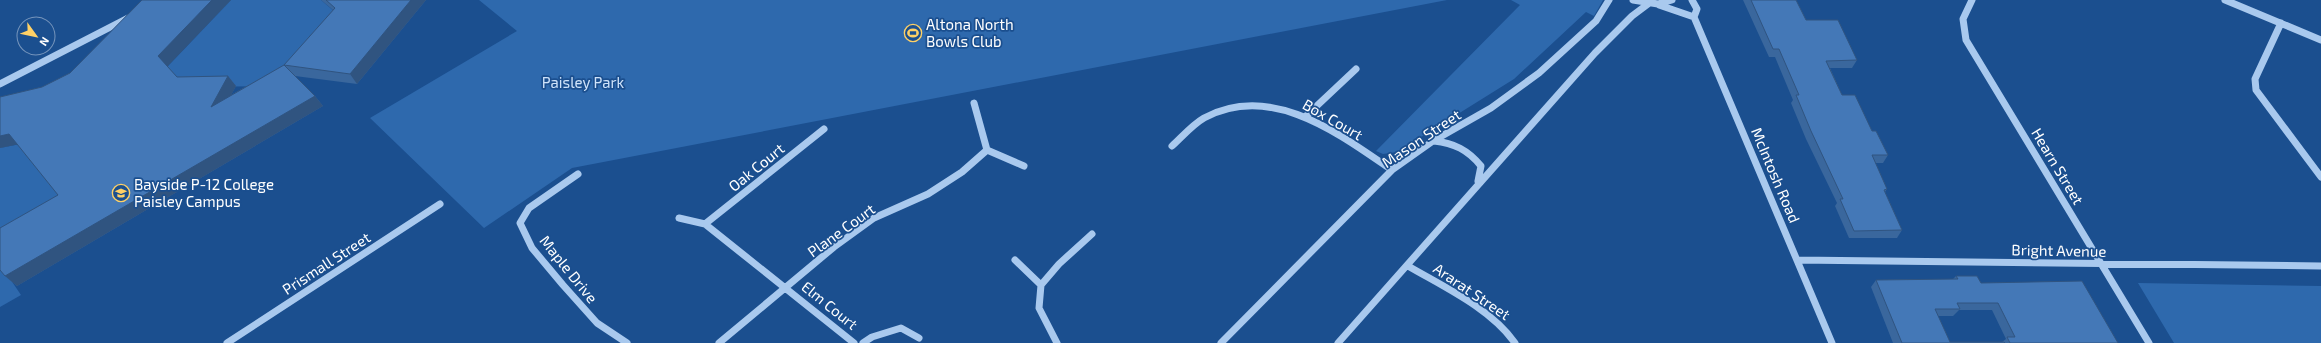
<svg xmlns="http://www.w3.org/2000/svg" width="2321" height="343" font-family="'Exo 2',sans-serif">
<rect width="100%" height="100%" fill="#1b4f8f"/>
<path fill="#2e69ad" d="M231,0H321L342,18L274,86L186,87L167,67Z
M479,0H1447L572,168L484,228L370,118L517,31Z
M1511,0H1603L1594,16L1586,12L1514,79L1397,152L1383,154L1376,151L1520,5Z
M20,144L68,205L0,244V148Z
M0,264L21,295L0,307Z
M2138,283L2321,286V343H2174Z"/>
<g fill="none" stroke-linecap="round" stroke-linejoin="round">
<path stroke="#a9c9ee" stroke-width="7" d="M1633,0L1658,4L1672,0
M1692,0L1697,9L1694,17L1832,343
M1972,0L1963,19L1966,40L2149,343
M2225,0L2321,40
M1659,5L1694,17
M2281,23L2255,79L2256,90L2321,177
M0,84L128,18
M974,103L987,150L1024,166
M1306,116L1356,69
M1434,141C1454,143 1468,150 1481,166L1478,181
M1172,146C1182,137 1192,125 1204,118C1271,82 1338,133 1392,170
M578,174L529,208L520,223L532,248L563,285L597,323L627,343
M679,218L705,224L854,343
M705,224L824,129
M1015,260L1041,285
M1797,260L2321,266
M1408,266C1444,287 1490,308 1515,343
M227,343L440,204
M719,343L834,247L874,218L928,194L962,172L987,150
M863,343L872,337L901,328L919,338
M1057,343L1039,308L1041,285L1059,264L1092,234
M1221,343L1392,170L1433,141L1491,108L1539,73L1596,21L1609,0
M1338,343L1595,53L1632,16L1648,4"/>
</g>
<path fill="#3a679d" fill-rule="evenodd" d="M231,0L167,66L177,77L228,76L236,86L231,95L284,65L333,10L321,0H426L357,84L295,76L315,96L323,106L17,286L5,276L58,195L18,144L0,148V97L42,87Z
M1743,0H1796L1806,20L1857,60L1852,68H1830L1842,95L1872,131L1888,155L1883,163H1875L1887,189L1885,192L1902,230L1897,238H1849L1835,206L1837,203L1806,139L1791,103L1793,100L1775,57H1769Z
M1956,276L1981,283L2118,343H1893L1871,287L1876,280L1953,279ZM1959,310H1992L2006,339L2002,342H1950L1938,316H1953Z"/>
<path fill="#305480" d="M212,0H231L167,67L158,56Z
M411,0H426L357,84L350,74Z
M228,76L236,86L219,118L211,107Z
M315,96L323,106L17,286L5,276Z
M9,134L20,144L0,148V136Z"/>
<path fill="#4478b7" stroke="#305480" d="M142,0H212L158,56L177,77L228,76L211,107L284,65L315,96L5,276L0,270V228L58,195L9,134L0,136V97L42,87L70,73Z
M326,0H411L350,74L284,65L335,8Z
M1751,0H1796L1806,20H1838L1857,60L1826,61L1842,95H1855L1872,131H1876L1888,155H1872L1887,189L1884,190L1902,230L1854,231L1840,199H1843L1811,131L1796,95H1799L1779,49H1773Z
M1956,276H1977L1981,283L2082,281L2118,343H2010L2007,337H2015L1998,303H1957L1960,309H1935L1950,342H2004L2005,343H1902L1876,280L1958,279Z"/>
<defs>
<symbol id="stadium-ring" viewBox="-11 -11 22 22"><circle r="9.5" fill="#1b4f8f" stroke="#ffd166" stroke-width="1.5"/><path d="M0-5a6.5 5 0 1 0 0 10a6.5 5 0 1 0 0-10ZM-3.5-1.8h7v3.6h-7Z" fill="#ffd166"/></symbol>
<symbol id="school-ring" viewBox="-11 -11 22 22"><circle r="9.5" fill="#1b4f8f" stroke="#ffd166" stroke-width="1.5"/><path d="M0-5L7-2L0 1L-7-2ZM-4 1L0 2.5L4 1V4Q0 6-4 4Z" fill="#ffd166"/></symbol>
</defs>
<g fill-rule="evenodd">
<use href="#stadium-ring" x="903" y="23" width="20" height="20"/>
<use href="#school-ring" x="111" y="183" width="20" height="20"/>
</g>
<g text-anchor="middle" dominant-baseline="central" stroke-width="3.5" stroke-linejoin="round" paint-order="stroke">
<g font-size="15" fill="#fff" stroke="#1b4f8f" text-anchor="start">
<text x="926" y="24">Altona North<tspan x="926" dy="17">Bowls Club</tspan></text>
<text x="134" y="184">Bayside P-12 College<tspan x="134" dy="17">Paisley Campus</tspan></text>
</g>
<g font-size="15" fill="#cfe3fa" stroke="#1b4f8f">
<text x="583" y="82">Paisley Park</text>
</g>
<g font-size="15" fill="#fff" stroke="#1b4f8f">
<text transform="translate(1333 119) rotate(30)">Box Court</text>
<text transform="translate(1421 138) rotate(-34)">Mason Street</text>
<text transform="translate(2058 166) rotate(59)">Hearn Street</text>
<text transform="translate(756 167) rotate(-39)">Oak Court</text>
<text transform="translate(1776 175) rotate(67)">McIntosh Road</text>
<text transform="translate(841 230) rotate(-36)">Plane Court</text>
<text transform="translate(2059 250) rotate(1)">Bright Avenue</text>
<text transform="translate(326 263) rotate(-33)">Prismall Street</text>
<text transform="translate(569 269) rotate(51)">Maple Drive</text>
<text transform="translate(1472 291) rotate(34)">Ararat Street</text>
<text transform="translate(830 305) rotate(39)">Elm Court</text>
</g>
</g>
<g transform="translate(36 36) rotate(123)"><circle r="19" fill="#1b4f8f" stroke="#7695bc"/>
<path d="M0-3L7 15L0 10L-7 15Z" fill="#ffd166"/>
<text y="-6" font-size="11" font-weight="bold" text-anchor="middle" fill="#ffffff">N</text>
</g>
</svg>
